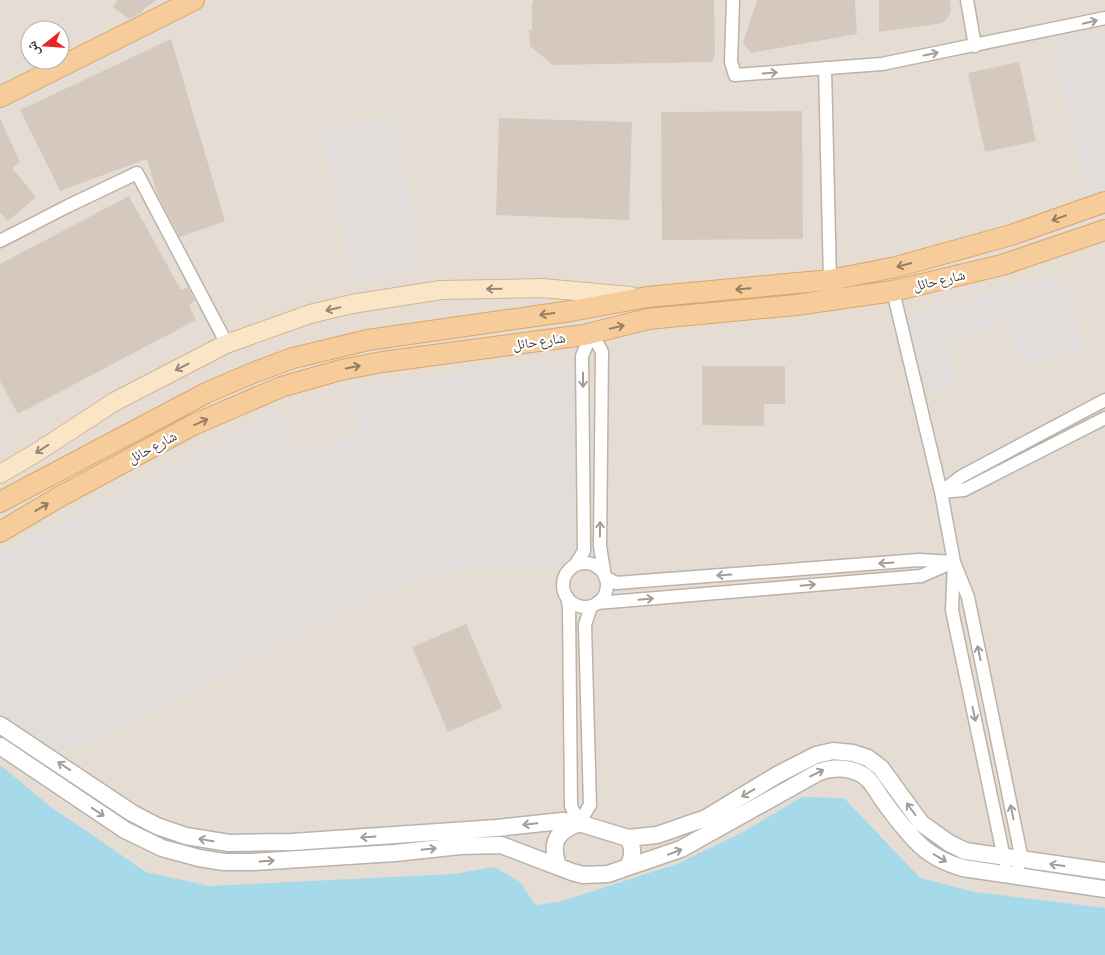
<svg xmlns="http://www.w3.org/2000/svg" width="1105" height="955" font-family="'Asap Condensed','Noto Naskh Arabic',sans-serif">
<rect width="100%" height="100%" fill="#f1ece6"/>
<path fill="#e5ddd4" fill-rule="evenodd" d="M0,0H1105V955H0ZM30,30H60V60H30Z"/>
<path fill="#e0ddda" d="M1105,30V191L1087,197L1053,43Z
M394,116L423,267L354,282L323,131Z
M1061,275L1084,350L1024,365L1005,322L945,343L957,386L927,393L905,316Z
M573,361L577,447L574,539L573,553L557,566L469,567L393,587L91,742L70,745L39,741L0,715V555L251,425L281,414L288,439L293,444L306,450L351,437L360,424L346,391L398,381Z"/>
<path fill="#a6d9ea" d="M0,765L51,807L146,872L209,886L454,874L494,867L519,881L536,905L559,902L677,864L741,833L802,797L844,798L920,878L975,892L1105,908V955H0Z"/>
<path fill="#d5c9bf" d="M118,0H157L145,8L141,13L129,19L113,7Z
M534,0H714L715,54L712,62L553,65L530,46L529,30H532V5Z
M757,0H855L857,34L751,53L743,43Z
M879,0H950L951,13L943,23L879,32Z
M171,39L225,221L180,237L157,194L147,159L60,191L20,110Z
M1019,62L1036,141L985,152L968,73Z
M802,111L803,239L662,240L661,112Z
M0,118L20,162L12,168L36,197L8,221L0,212Z
M499,118L632,122L629,220L496,215Z
M129,196L181,290L188,287L195,301L189,305L196,320L18,414L0,381V264Z
M702,366H785V404H764V426L702,425Z
M466,624L502,708L448,732L412,647Z"/>
<g fill="none" stroke-linecap="round" stroke-linejoin="round">
<defs>
<path id="minor" d="M733,0L731,62L735,75L882,64L1105,18
M967,0L975,46
M825,68L830,280
M0,241L68,206L137,173L227,344
M893,291L941,492L954,562L952,610L1004,858L1006,863
M592,333L602,352L600,546L605,577L616,583L919,560L954,562L968,597L1022,860L1018,866
M941,492L962,476L1105,400
M941,492L964,490L1105,418
M563 585a22 22 0 1 1 44 0a22 22 0 1 1-44 0Z
M575,565L584,551L582,356L592,333
M567,597L569,607L571,806L579,823
M597,603L921,576L951,563
M579,823L590,805L585,625L591,606"/>
<path id="tertiary" d="M0,725L132,813L157,826L186,836L229,843L292,842L497,828L562,821L577,822
M0,746L125,830L162,848L199,858L224,862H252L395,853L460,846L501,845L572,872L583,875L608,874L628,867C633,856 634,849 628,838L579,823C556,832 550,842 558,866
M628,838L657,835L706,818L777,775L816,755L833,751L853,753L868,758L881,768L921,823L949,843L965,851L1105,871
M628,867L681,849L819,772C834,766 856,767 869,780C874,786 878,793 882,799C893,814 903,828 916,841C928,854 946,863 963,868L1105,889"/>
<path id="secondary" d="M0,474L39,451L114,402L226,344L310,314L352,304L441,290L542,288L631,296"/>
<path id="primary" d="M0,97L194,0
M0,502L208,392L255,372L293,358L368,340L571,311L647,297L830,280L896,267L1011,235L1105,202
M0,532L61,496L193,425L281,387L341,370L382,362L584,335L648,319L796,305L893,291L1002,265L1105,230"/>
</defs>
<use href="#minor" stroke="#bcb2a9" stroke-width="15"/>
<use href="#tertiary" stroke="#bcb2a9" stroke-width="19"/>
<use href="#secondary" stroke="#ceb798" stroke-width="20"/>
<use href="#primary" stroke="#daa66b" stroke-width="22"/>
<use href="#minor" stroke="#fff" stroke-width="12"/>
<use href="#tertiary" stroke="#fff" stroke-width="16"/>
<use href="#secondary" stroke="#fae5c7" stroke-width="18"/>
<use href="#primary" stroke="#f6cd9a" stroke-width="20"/>
</g>
<defs><path id="oneway-shaft" d="M-6 0H5M1.5-3L5.5 0L1.5 3" fill="none" stroke-width="1.6" stroke-linecap="round" stroke-linejoin="round" transform="scale(1.25)"/></defs>
<g stroke="#a19e9a">
<use href="#oneway-shaft" transform="translate(1090 22) rotate(-13)"/>
<use href="#oneway-shaft" transform="translate(931 54) rotate(-11)"/>
<use href="#oneway-shaft" transform="translate(770 73) rotate(-4)"/>
<use href="#oneway-shaft" transform="translate(583 380) rotate(90)"/>
<use href="#oneway-shaft" transform="translate(600 529) rotate(-89)"/>
<use href="#oneway-shaft" transform="translate(886 563) rotate(176)"/>
<use href="#oneway-shaft" transform="translate(724 575) rotate(176)"/>
<use href="#oneway-shaft" transform="translate(808 585) rotate(-5)"/>
<use href="#oneway-shaft" transform="translate(646 599) rotate(-5)"/>
<use href="#oneway-shaft" transform="translate(979 653) rotate(-102)"/>
<use href="#oneway-shaft" transform="translate(974 714) rotate(78)"/>
<use href="#oneway-shaft" transform="translate(64 766) rotate(-146)"/>
<use href="#oneway-shaft" transform="translate(817 773) rotate(-26)"/>
<use href="#oneway-shaft" transform="translate(748 793) rotate(149)"/>
<use href="#oneway-shaft" transform="translate(911 809) rotate(-127)"/>
<use href="#oneway-shaft" transform="translate(98 812) rotate(34)"/>
<use href="#oneway-shaft" transform="translate(1012 812) rotate(-102)"/>
<use href="#oneway-shaft" transform="translate(530 824) rotate(174)"/>
<use href="#oneway-shaft" transform="translate(368 837) rotate(176)"/>
<use href="#oneway-shaft" transform="translate(206 840) rotate(-171)"/>
<use href="#oneway-shaft" transform="translate(429 849) rotate(-6)"/>
<use href="#oneway-shaft" transform="translate(675 852) rotate(-21)"/>
<use href="#oneway-shaft" transform="translate(940 858) rotate(31)"/>
<use href="#oneway-shaft" transform="translate(267 861) rotate(-4)"/>
<use href="#oneway-shaft" transform="translate(1057 865) rotate(-172)"/>
</g>
<g stroke="#947d63">
<use href="#oneway-shaft" transform="translate(1059 218) rotate(160)"/>
<use href="#oneway-shaft" transform="translate(904 265) rotate(165)"/>
<use href="#oneway-shaft" transform="translate(743 289) rotate(175)"/>
<use href="#oneway-shaft" transform="translate(547 314) rotate(172)"/>
<use href="#oneway-shaft" transform="translate(617 327) rotate(-14)"/>
<use href="#oneway-shaft" transform="translate(353 367) rotate(-11)"/>
<use href="#oneway-shaft" transform="translate(201 422) rotate(-24)"/>
<use href="#oneway-shaft" transform="translate(42 507) rotate(-31)"/>
</g>
<g stroke="#958877">
<use href="#oneway-shaft" transform="translate(494 289) rotate(179)"/>
<use href="#oneway-shaft" transform="translate(333 309) rotate(167)"/>
<use href="#oneway-shaft" transform="translate(182 367) rotate(153)"/>
<use href="#oneway-shaft" transform="translate(42 449) rotate(147)"/>
</g>
<g text-anchor="middle" dominant-baseline="central" stroke-width="4.5" stroke-linejoin="round" paint-order="stroke">
<g font-size="14" fill="#433c36" stroke="#fff">
<text transform="translate(939 280) rotate(-13)">شارع حائل</text>
<text transform="translate(539 341) rotate(-8)">شارع حائل</text>
<text transform="translate(152 447) rotate(-28)">شارع حائل</text>
</g>
</g>
<g transform="translate(45 45) rotate(253)"><circle r="24" fill="#ffffff" stroke="#b4b1af"/>
<path d="M0-4L9 19L0 12L-9 19Z" fill="#e92527"/>
<text y="-8" font-size="14" font-weight="bold" text-anchor="middle" fill="#433c36">ش</text>
</g>
</svg>
